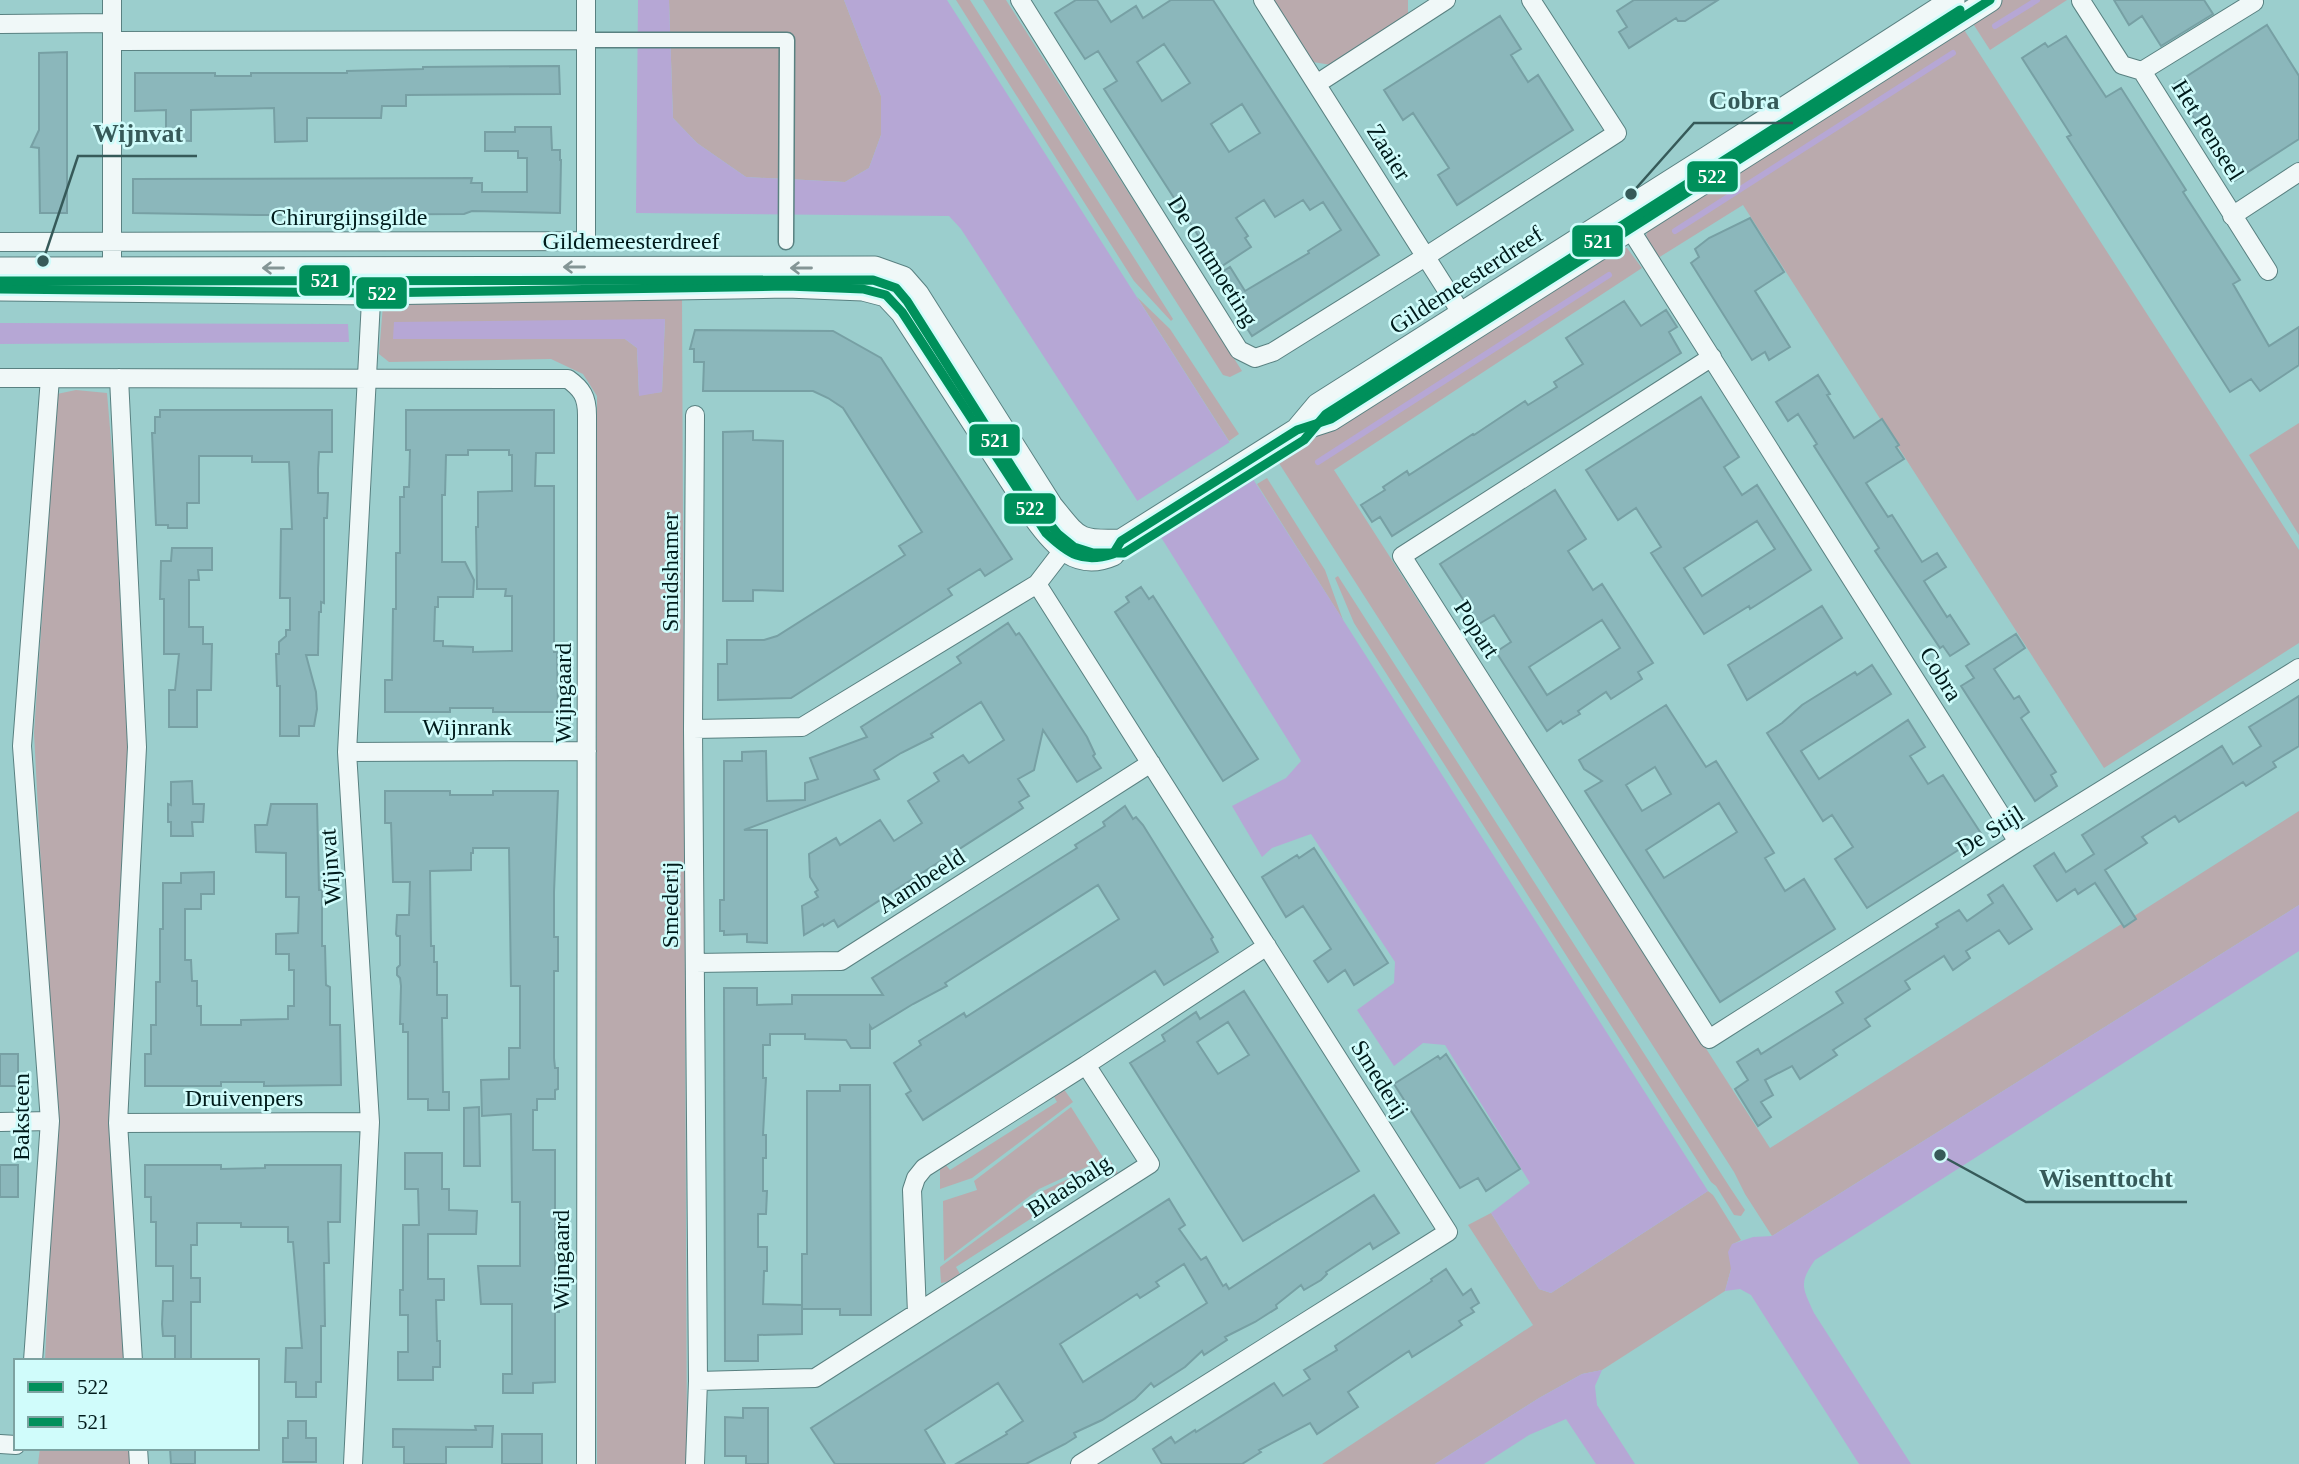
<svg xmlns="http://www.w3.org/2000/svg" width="2299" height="1464" font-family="Georgia,serif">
<rect width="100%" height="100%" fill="#9bcecd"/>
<path fill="#baaaad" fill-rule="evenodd" d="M669,0H844L881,96V135L869,168L845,182L746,177L697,143L673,118Z
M956,0H970L1173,319L1171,321L1134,281Z
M983,0H1006L1242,371L1230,377L1223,375Z
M1273,0H1408V14L1331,65L1313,62Z
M2000,0H2067L1990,50L1970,19Z
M1961,25L2299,550V643L2104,768L1743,205L1658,258L1646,237L1647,231Z
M1620,247L1627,248L1642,268L1334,470L1770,1148L2299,811V905L1772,1236L1745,1194L1734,1172L1275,457L1341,422Z
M400,296L682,297L687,1464H597V396L583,374L551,359L389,362L379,354L383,305ZM665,319L662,392L639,395L637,348L625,339H393Z
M1137,297L1170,329L1239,434L1229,441Z
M76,390L107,393L137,747L118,926L109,1122L126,1361H45L55,1137L34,733L57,394Z
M2299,423V535L2249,455Z
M1267,478L1325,570L1343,620L1257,484Z
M1338,576L1729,1186L1745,1210L1741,1216L1734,1215L1716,1186L1711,1182L1354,623L1335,578Z
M1063,1088L1073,1102L972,1178L940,1189V1168L945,1164L950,1170L1057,1102L1053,1095Z
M1071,1107L1104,1159L1039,1189L944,1261L943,1201L977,1190L974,1181Z
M1109,1159L1118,1173L1107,1180L1102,1173L956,1267L960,1274L947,1282L941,1283L940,1267L1041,1192Z
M1708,1191L1713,1195L1741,1240L1733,1244L1731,1269L1725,1291L1602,1370L1582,1374L1539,1398L1435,1464H1322L1533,1325L1468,1225L1491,1213L1539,1289L1551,1293Z
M40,1448H132L133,1464H38Z"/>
<path fill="#b6a7d5" d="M638,0H669L673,118L697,143L746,177L845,182L869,168L881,135V96L844,0H947L1708,1191L1551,1293L1539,1289L1491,1213L1530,1183L1445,1045L1423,1043L1394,1066L1357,1010L1394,983L1395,962L1311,834L1272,848L1262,857L1232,806L1286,778L1301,761L1164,542L961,229L949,216L636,213Z
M665,319L662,392L639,396L637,348L625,339H393L394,322Z
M0,323L348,324L349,342L0,344Z
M2299,905V951L1815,1260C1798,1284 1803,1288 1814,1313L1911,1464H1859L1751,1295L1740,1289L1725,1291L1731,1269L1728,1252L1732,1244L1753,1237L1772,1236Z
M1602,1370L1595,1386L1597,1405L1635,1464H1596L1566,1419L1529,1435L1484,1464H1435L1539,1398L1582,1374Z"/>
<path fill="#9bcecd" d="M1233,440L1257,478L1158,540L1134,503Z"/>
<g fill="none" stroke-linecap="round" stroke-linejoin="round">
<path stroke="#b6a7d5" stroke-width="6" d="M1995,26L2037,0
M1675,231L1953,53
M1318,462L1609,275"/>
</g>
<path fill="#8bb7bb" stroke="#77a0a4" stroke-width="2" fill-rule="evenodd" d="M1076,0H1097L1111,22L1136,6L1143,18L1171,0H1213L1379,255L1252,336L1214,277L1230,267L1245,291L1309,253L1308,251L1341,230L1323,202L1310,210L1303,200L1275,217L1264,200L1236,218L1248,236L1245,238L1251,247L1219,268L1104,89L1117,81L1098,51L1085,59L1055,13ZM1164,44L1190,83L1162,101L1137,62ZM1242,104L1260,133L1229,152L1211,124Z
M1634,0H1718L1685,21H1678L1676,18L1629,48L1619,32L1627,27L1617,11Z
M2114,0H2204L2213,14L2161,46L2142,16L2129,25Z
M1500,16L1521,49L1511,55L1528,82L1538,75L1573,130L1457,205L1438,175L1449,168L1413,113L1403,120L1384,90Z
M2267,25L2299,76V139L2234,181L2173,85Z
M2066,36L2106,97L2121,88L2186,190L2183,192L2240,280L2233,284L2269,346L2299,327V365L2260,391L2251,379L2230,392L2067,137L2071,135L2022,58L2045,43L2048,47Z
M67,52V213H40L39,148L31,147L39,130V53Z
M559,66L560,94L406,95V106H382L381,118H307V141L275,142L274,108L191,110V141L166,140V110L135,111V73H215V76H251V73H347V71L423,69V67Z
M515,127H551L552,150H560V160H561L560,213L472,211L464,214L262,215L133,213V179L472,178L471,183H482V192H527V158H518V151H485V132H515Z
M1750,218L1784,272L1755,291L1790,347L1769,360L1765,352L1752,360L1691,263L1699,257L1695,249L1709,238Z
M1624,301L1641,326L1666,310L1677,327L1669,332L1681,353L1392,536L1380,517L1372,522L1361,505L1385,490L1383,487L1407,471L1409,475L1473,434L1474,435L1525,401L1528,405L1557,387L1554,382L1583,364L1566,338Z
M695,330L833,331L881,358L1012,559L985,576L980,569L948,589L952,595L791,698L718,700V664H727V640H764L777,636L905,555L899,546L922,532L843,408L828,398L813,391H703L704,362H694V349H690Z
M1818,375L1830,394L1827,395L1854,438L1882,419L1899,445L1896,447L1904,459L1866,483L1888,517L1892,515L1922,562L1937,553L1946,567L1924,581L1947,617L1950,615L1969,644L1950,656L1943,646L1940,648L1875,551L1879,548L1814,446L1817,444L1798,414L1788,421L1776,402Z
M1701,397L1739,457L1724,467L1742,495L1757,485L1811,570L1750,609L1749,606L1704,634L1651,553L1661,547L1636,508L1618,520L1586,470ZM1757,521L1775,549L1702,596L1684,568Z
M160,410H332V452H319L318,469V493H328L327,518H324V603L321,602V612H319L318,655H306L316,692L317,709L314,726H299V736H280V686H277L276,654H279V642L286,636V630H290V598H280L281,529H292L289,462H252V456H199V503H187V528H168V525H156L152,433H155V417H160Z
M406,410H554V453H536L535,486H554V652H557L558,712H493V708H450V712H385V680H392L393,609H396V553H400V497H404V487H409L410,450H406ZM468,450H509V455H512V491L478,492V527H476L477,589H506L505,596H512V651L473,652V647L443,646V641H434L435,607H438V597H473L474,580L465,562H442V495H445L446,455H468Z
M753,431V440L783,441V591L753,590V601H723V432Z
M1555,490L1586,539L1568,551L1593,590L1602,584L1653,663L1638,672L1642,679L1611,699L1606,692L1578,711L1580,714L1563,724L1561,721L1547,731L1496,652L1511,642L1494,615L1479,624L1440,564ZM1602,620L1620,648L1547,695L1529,667Z
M172,548H212V570H198L199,580H189V627H203V644H212L211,690H197V727H169V690H175L179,654H164V599H160L161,561H171Z
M1141,587L1149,599L1153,596L1258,759L1223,781L1115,612L1129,602L1126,597Z
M1822,606L1842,638L1747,700L1728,665Z
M1008,623L1016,635L1019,633L1022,637L1087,737L1095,754L1093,756L1101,768L1077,782L1043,730L1034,770L1018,779L1029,796L1019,802L1023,808L838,927L834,920L824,926L823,924L804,935L802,906L818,897L815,892L818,890L810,877L809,854L836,838L840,845L880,820L894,841L922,823L908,801L939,781L934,773L963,755L969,763L1004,740L981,702L931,734L933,737L901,753L874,770L879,779L744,830H767V943L747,942V934L724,935V931H720V900H724V761H742V752L766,751L767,801L805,800V783L818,779L810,758L867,737L861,727L961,663L957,657Z
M2016,634L2025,648L1994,669L2014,699L2019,696L2029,712L2021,718L2056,772L2051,775L2057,786L2035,801L1961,686L1974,678L1966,666Z
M1872,665L1891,694L1801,751L1819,779L1908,720L1925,747L1910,756L1928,784L1943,775L1982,835L1867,908L1835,859L1853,847L1832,815L1823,821L1767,733L1782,723L1802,705L1855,672L1857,675Z
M2299,696V746L2273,762L2276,767L2246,786L2243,782L2179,822L2175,816L2142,837L2147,843L2105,870L2136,919L2124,927L2095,883L2078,894L2075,889L2057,901L2034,866L2054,853L2066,872L2094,854L2082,835L2222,746L2233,764L2261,746L2249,727Z
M1666,705L1706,767L1716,761L1752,818L1774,853L1765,858L1785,891L1804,879L1835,929L1720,1002L1585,791L1602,781L1584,769L1579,760ZM1655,767L1671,794L1642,811L1626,785ZM1719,803L1737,832L1664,878L1646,850Z
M192,781L193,804H204L203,822H192L193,836H171V822H168V804L171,805V782Z
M385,791H450V795H493V791H558L554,892V937H558V971H554V1058L555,1068H558V1089L555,1090V1099H537V1110H533V1150H555V1278H559V1312H555V1382L533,1383V1393H503V1374H512V1304H481L478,1266H520V1202H512L511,1114L482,1116L481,1080L509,1079V1048H520V986H511L509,848H473V853H471V870L430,871L431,946H434V962H437V995H447V1018H442L443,1092H449V1110H428V1099H408V1032H403V1024H400L401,986L400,978L397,975V968L400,965V936H397L396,934L397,915H409L410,882H393L391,823H385Z
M271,804H317L319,890H322V946H325L326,985L330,987V1025H340L341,1085L264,1086V1082H221V1086H145V1054H151V1025H156V982H160V929H163V883H181V873L214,872V894H201V909H185V960H191L192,981H197V1006H201V1025H241V1020L288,1019V1006H294V970H289V954H276V934L298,933L299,897H286V853L256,852L255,825H267Z
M1125,806L1133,819L1136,817L1143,825L1213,937L1211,939L1218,952L1164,985L1155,971L923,1120L906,1094L911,1091L894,1063L921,1045L919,1041L964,1013L966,1017L1119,919L1098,885L945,983L947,986L913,1004L872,1029L870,1026V1048H851L846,1040L805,1039V1034H770V1045H763V1078H766L763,1135H766V1158H763V1191H767L766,1214H758V1247H767V1271H764L763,1304L802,1305V1334L758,1335V1361H725L724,988H757V1005L792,1004V995H883L872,978L1077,848L1075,845L1105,826L1103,822Z
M1314,848L1388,963L1354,985L1345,970L1328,982L1314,961L1331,949L1303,906L1286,917L1262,877L1297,855L1299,858Z
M2003,885L2032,929L2009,944L1999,930L1966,951L1970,958L1953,970L1944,956L1905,981L1910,989L1865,1019L1870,1026L1833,1050L1837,1055L1800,1079L1792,1066L1765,1080L1773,1095L1761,1102L1771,1117L1758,1126L1735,1089L1748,1080L1737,1062L1758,1049L1761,1054L1843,1003L1836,992L1938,927L1936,924L1959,910L1967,921L1993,903L1988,895Z
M1244,991L1359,1171L1243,1241L1130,1063L1165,1041L1162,1035L1196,1012L1200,1019ZM1228,1022L1249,1055L1218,1074L1197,1042Z
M0,1054H18V1086H0Z
M1446,1054L1520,1169L1486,1191L1478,1178L1460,1188L1394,1084L1438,1056L1440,1059Z
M840,1085H870L871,1315H840V1309H802V1254H807V1091H840Z
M479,1107L480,1166H464V1108Z
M405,1153H442V1189H449V1210L477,1211L476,1234H428V1279H444V1300H436L437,1341H440V1367H433V1380H398V1352H408V1315H400V1290H403V1225H419L418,1189H405Z
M0,1165H18V1197H0Z
M145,1165H221V1169L265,1168V1165H341L340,1222H328L329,1263H324L325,1326H321V1382H316V1397H296V1382H285L286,1348H302L293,1242H288V1227H241V1223H197V1245H191V1278H200V1302H191V1361H175V1336H163L162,1324L163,1301H173V1266H156V1222H151V1197H145Z
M1374,1195L1399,1233L1373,1249L1370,1243L1326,1272L1327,1274L1321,1280L1304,1290L1301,1285L1276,1305L1277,1308L1255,1322L1225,1337L1227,1340L1204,1355L1202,1351L1185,1367L1154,1387L1151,1383L1135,1399L1102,1420L1074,1433L1076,1437L1065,1444L1026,1464H956L1007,1434L1006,1432L1023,1421L998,1383L925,1430L945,1464H835L811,1428L1169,1199L1185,1225L1179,1229L1201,1260L1206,1257L1223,1286L1226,1284L1229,1289ZM1184,1264L1207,1303L1083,1382L1060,1344L1137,1294L1140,1298L1159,1286L1156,1282Z
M1446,1269L1463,1295L1471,1289L1479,1303L1471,1308L1474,1312L1459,1321L1462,1325L1455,1330L1412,1357L1409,1351L1348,1392L1358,1407L1317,1434L1310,1423L1259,1450L1261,1452L1242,1464H1162L1153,1449L1171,1437L1175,1443L1195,1430L1196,1432L1274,1383L1283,1396L1310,1379L1304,1370L1337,1350L1335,1346L1432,1281L1431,1279Z
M743,1408H768V1464H746V1456H725V1417L743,1418Z
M288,1421H306V1438H316V1462H283V1438H288Z
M475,1426H493L492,1447H446V1464H404V1447H393V1429L476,1430Z
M502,1434H542V1464H502Z
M170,1448H195V1464H171Z"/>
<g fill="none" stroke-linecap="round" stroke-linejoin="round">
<defs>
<path id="pedestrian" d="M586,40H787L786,242"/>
<path id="minor" d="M1020,0L1239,350L1255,358L1273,352L1425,257L1617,133L1531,0
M1263,0L1467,322
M2081,1L2122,65L2142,71L2268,271
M0,24L112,23
M112,41L586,40
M2142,71L2254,2
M1318,83L1446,0
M2232,216L2299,172
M1625,221L2018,842
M0,242L586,241V0
M112,280V0
M1712,357L1402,556L1709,1039L2018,842L2299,668
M0,378H50L22,746L50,1121L33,1361
M50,378L568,379C582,389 587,397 587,415L586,1464
M119,378L137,747L118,1123L133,1361
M1037,584L1448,1232L1080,1464
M693,729L695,415
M347,752L587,751
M695,963L841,961L1151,763
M1086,1065L1267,946
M0,1122L50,1121
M118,1123L370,1122
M698,1381L815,1378L1150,1164L1086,1065L924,1168L916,1178L912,1190L917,1313
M0,1444L16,1445
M138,1448L139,1464
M353,1464L370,1122L347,752L372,282
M695,1464L698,1381L693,729L802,727L1037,584L1070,541"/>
<path id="tertiary" d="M0,269L875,268L903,278L917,294L1051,506C1078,539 1077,543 1121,541L1297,430L1331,419L1990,0
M0,289L372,293L787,286L863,289L886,295L902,312L1035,517C1055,545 1077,570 1113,554L1121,541
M1297,430L1318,405L1709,157L1953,0"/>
</defs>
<use href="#pedestrian" stroke="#598181" stroke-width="17"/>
<use href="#minor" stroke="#598181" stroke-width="20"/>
<use href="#tertiary" stroke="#598181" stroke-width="25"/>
<use href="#pedestrian" stroke="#f0f8f8" stroke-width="14"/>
<use href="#minor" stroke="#f0f8f8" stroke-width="18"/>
<use href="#tertiary" stroke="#f0f8f8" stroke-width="23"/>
<defs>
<path id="bus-1" d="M0,289L372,293L787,286L863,289L886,295L902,312L1046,533C1068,554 1083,564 1113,554L1121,541L1297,430L1331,419L1990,0"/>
<path id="bus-2" d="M0,281L873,280L896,288L907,301L1041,513L1058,534L1074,547L1093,553H1124L1304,440L1326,414L1960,10"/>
</defs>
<use href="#bus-1" stroke="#d0fcfb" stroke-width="14"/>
<use href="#bus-2" stroke="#d0fcfb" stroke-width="14"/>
<use href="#bus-1" stroke="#00905b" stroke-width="9"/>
<use href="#bus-2" stroke="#00905b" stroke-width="9"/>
</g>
<defs><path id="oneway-shaft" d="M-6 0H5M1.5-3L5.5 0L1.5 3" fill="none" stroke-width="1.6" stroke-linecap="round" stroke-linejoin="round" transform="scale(1.75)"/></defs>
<g stroke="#849595">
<use href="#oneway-shaft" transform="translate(574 267) rotate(180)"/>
<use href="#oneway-shaft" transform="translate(273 268) rotate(180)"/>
<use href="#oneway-shaft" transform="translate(801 268) rotate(-180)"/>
</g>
<g text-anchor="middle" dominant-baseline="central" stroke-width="5" stroke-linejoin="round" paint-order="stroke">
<g font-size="24" fill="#001b1b" stroke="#d0fcfb">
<text transform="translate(2208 130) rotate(58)">Het Penseel</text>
<text transform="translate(1389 152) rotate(58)">Zaaier</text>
<text x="349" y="217">Chirurgijnsgilde</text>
<text x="631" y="241">Gildemeesterdreef</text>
<text transform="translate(1213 261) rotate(58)">De Ontmoeting</text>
<text transform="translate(1466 280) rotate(-33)">Gildemeesterdreef</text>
<text transform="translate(670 572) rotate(-90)">Smidshamer</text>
<text transform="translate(1477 629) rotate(57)">Popart</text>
<text transform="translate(1941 674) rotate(58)">Cobra</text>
<text transform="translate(563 693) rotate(-90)">Wijngaard</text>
<text x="467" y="727">Wijnrank</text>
<text transform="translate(1990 831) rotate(-32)">De Stijl</text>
<text transform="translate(330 867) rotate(-94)">Wijnvat</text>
<text transform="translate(921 881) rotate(-33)">Aambeeld</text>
<text transform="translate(670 905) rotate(-90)">Smederij</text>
<text transform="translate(1380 1079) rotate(58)">Smederij</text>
<text x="244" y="1098">Druivenpers</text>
<text transform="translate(21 1117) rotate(-90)">Baksteen</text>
<text transform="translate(1069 1186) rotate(-33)">Blaasbalg</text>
<text transform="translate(561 1260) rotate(-90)">Wijngaard</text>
</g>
</g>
<path fill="none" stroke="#365a59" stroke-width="2.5" d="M1631 194L1694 123H1793M43 261L78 156H197M1940 1155L2026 1202H2187"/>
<g fill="#365a59" stroke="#d0fcfb" stroke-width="2.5">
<circle cx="1631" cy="194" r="7"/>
<circle cx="43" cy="261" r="7"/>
<circle cx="1940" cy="1155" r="7"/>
</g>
<g font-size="26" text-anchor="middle" font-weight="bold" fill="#365a59" stroke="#d0fcfb" stroke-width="5" stroke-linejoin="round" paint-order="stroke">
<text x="1744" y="109">Cobra</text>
<text x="138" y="142">Wijnvat</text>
<text x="2106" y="1187">Wisenttocht</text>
</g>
<g stroke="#d0fcfb" stroke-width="2.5">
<rect x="1686" y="160" width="53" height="33" rx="7" fill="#00905b"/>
<rect x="1571" y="224" width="53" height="34" rx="7" fill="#00905b"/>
<rect x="298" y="264" width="53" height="33" rx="7" fill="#00905b"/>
<rect x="355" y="276" width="53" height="34" rx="7" fill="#00905b"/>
<rect x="968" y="423" width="53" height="34" rx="7" fill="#00905b"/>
<rect x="1003" y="492" width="54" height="33" rx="7" fill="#00905b"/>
</g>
<g font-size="19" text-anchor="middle" font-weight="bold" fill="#fff">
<text x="1712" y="183">522</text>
<text x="1598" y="248">521</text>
<text x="325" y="287">521</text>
<text x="382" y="300">522</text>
<text x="995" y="447">521</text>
<text x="1030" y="515">522</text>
</g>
<rect x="14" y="1359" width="245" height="91" fill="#d0fcfb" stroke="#7da2a1" stroke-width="2"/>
<rect x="28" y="1382" width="35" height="10" fill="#00905b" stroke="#7da2a1" stroke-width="2"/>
<text x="77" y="1394" font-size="21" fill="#001b1b">522</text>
<rect x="28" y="1417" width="35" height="10" fill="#00905b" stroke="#7da2a1" stroke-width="2"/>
<text x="77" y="1429" font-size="21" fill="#001b1b">521</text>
</svg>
